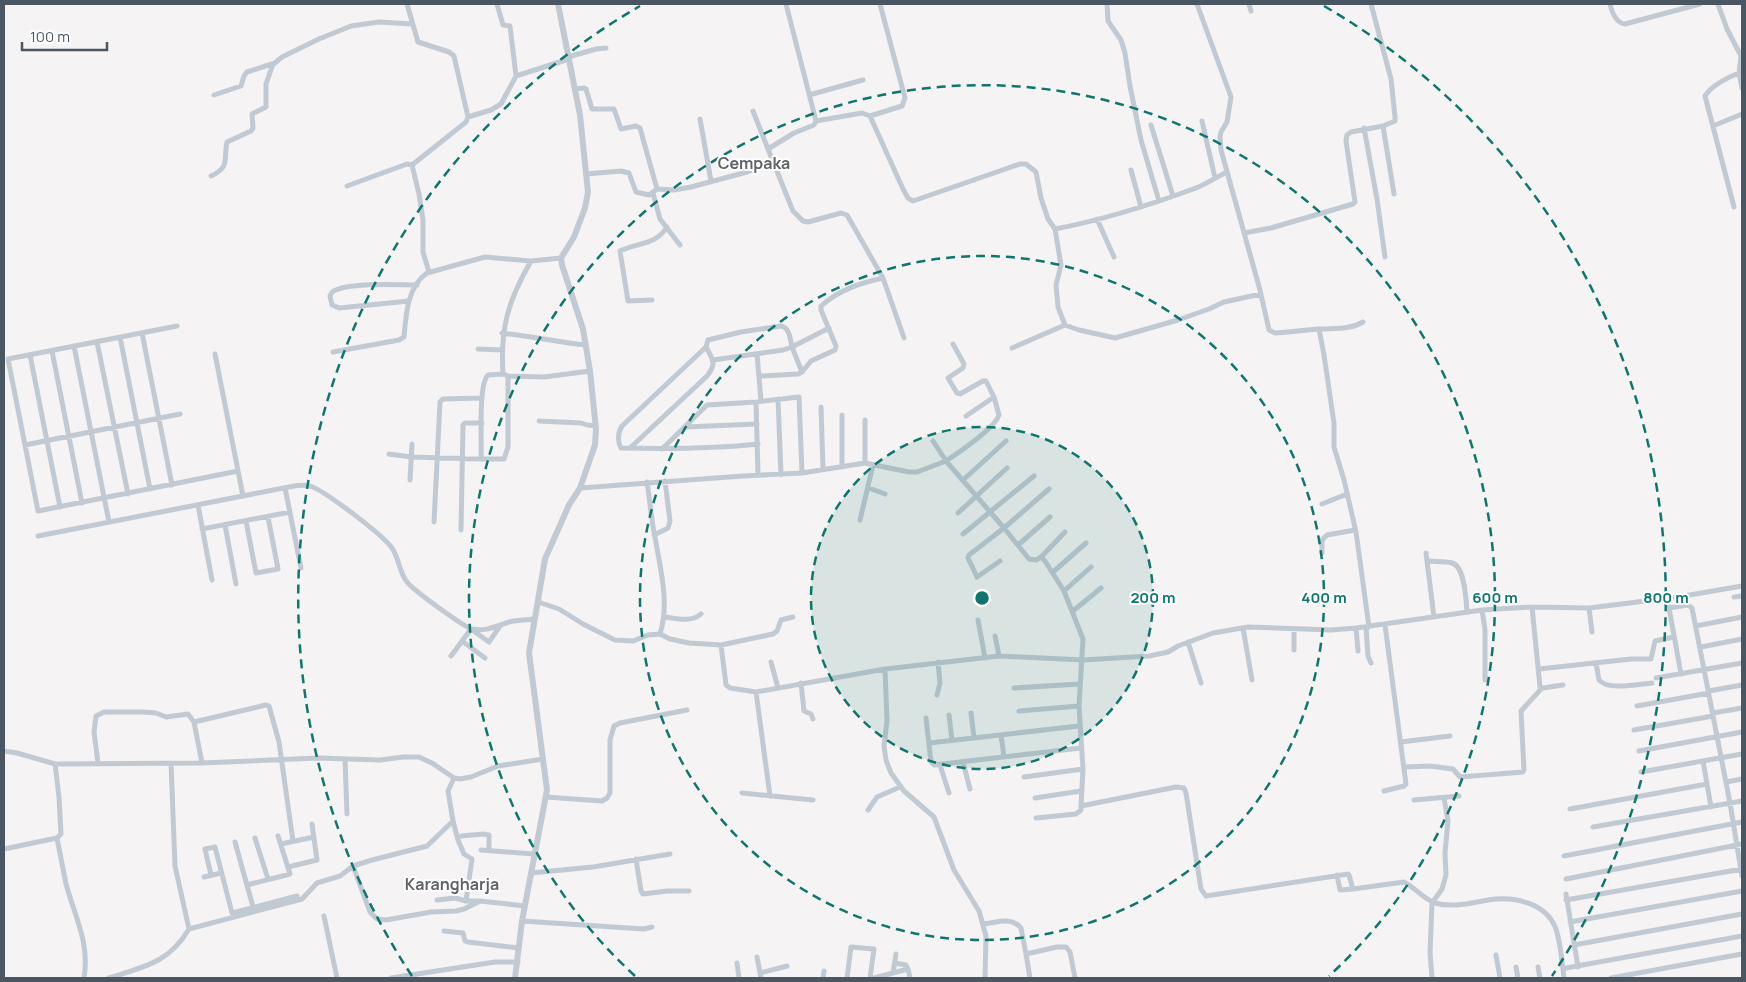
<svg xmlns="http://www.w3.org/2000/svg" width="1746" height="982" font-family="Manrope,sans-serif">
<rect width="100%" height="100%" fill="#f5f3f3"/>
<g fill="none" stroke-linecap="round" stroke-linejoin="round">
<path stroke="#c1cad2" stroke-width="5" d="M407,4L418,42L449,52L454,56L468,117L466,122L412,165L419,194L423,220V252L429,272
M497,4L503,25L510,26L516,76
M786,4L816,121
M1107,4L1108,21L1121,40L1125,53L1130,86L1141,140L1159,201
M1197,4L1231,97L1227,122L1221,132L1220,137L1221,150L1260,290L1269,330L1275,333C1290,332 1305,330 1320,329C1335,328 1349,330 1363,322
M1249,4L1251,11
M1371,4L1391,79L1395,117V121L1383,126
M1610,4C1612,12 1616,23 1625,24L1700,4
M1718,4L1727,29L1741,56L1739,73L1742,88
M568,57L596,49L606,48
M575,89L584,88L586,89L592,109H614L621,129L636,126L640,128L657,189
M214,95L241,86L244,76L247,72L275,63L282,57L319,39L351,26L379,22L412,24
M809,95L863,80
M753,111L768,149
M870,116L902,106L905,98L880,4
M468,117L491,110L501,104L516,76L569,59
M700,119L711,181
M1202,121L1215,178
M1151,125L1173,196
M1713,126L1742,114
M1364,128L1377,199L1385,257
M1131,170L1141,207
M586,174L621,171L629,173L636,192L649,195L657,189L674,190L691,187L747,172L773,162
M211,176C231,167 223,159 227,142L251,131L253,128L252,114L266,107V84L273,64
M347,186L407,164L412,165
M653,193L660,219L680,245
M1734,207L1705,96C1711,86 1728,77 1739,73
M1097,219L1114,257
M1055,229L1061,265L1056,285L1058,307L1065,325L1079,330L1115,338L1178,320L1209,309L1224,302L1261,294
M1244,233L1271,228L1353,204L1355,202L1346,141L1347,135L1351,132L1383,126L1394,194
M652,300L628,301L620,251C638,242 655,246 667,227
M409,301L339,308L332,305L330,296L332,292C347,282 397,285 417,285
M177,326L8,359L38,511L238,471
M1319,329L1324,355L1334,423V447L1344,480L1356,532L1369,627
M142,333L172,485
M502,333C531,336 558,342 586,345
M120,337L150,489
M904,338L883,278L847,215L841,213L808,222L803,221L793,211L768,149L794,133L814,125L816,121L862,113L870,116L903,189L908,198L913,201L1020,164H1026L1036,172L1041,198L1048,219L1055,229C1103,220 1150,205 1196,188C1207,184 1216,177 1227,172
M97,342L128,494
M74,346L109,522
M706,347L622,426C618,432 617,441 621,448C667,449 712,449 758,444
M1012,348L1065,325
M478,349L502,350
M52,351L82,503
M333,352L399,340L404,337C406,315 407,287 427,273L485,257L531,261
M215,354L243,496
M757,354L761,401
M30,355L60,507
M802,372L792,347L829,328
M503,374L508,376V447L504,459H481C482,441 478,385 488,375Z
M503,374C500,328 508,301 531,261L561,258
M508,376L544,377L590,371
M760,376L798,374L802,372L811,361L835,350L836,346L821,310V306C839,290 860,283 883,278
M778,399L781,475
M756,402L758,475
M821,407L823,469
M966,416L994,397
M539,421L581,423L587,425L596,426
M685,427L757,424
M933,441L946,461C958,453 995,428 999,415L994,397L986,381H983L960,394L957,393L948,378L963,368L964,364L953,344
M25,445L180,414
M630,448L707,376C717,363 713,360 706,347L708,340L741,332L781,326C790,328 790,339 792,347L783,350L713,360
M662,449L707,405L756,402L799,397L802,473
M389,454L411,457L481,459
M865,463V420
M842,467V415
M410,480L412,444
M963,480L1006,441
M647,482C650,500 651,519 655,537C660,568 670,602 660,634
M285,488L301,568
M580,488L743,476L802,473L865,463L909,472H917L946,461L1004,528L1029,559L1036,560L1041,557L1045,561L1064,591L1083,639L1079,706L1083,769L1081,806L1176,787L1184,788L1186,793L1201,889L1206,896L1348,874L1349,875L1353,889L1404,882C1414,887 1425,900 1435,903C1453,908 1470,903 1488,900C1513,896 1546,902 1556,929C1561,945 1562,962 1564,978
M869,488L885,494
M1322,504L1347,494
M198,505L212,580
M958,513L1007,468
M860,520L873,465
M246,521L256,573L278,569L268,517
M434,522L440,402L443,399L482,398
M225,525L236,584
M202,529L290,512
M461,530L463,425L465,423H482
M963,534L1034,476
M654,535L668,528L670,521L665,481
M38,536L294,486C299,485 305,485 310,486C325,491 382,534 392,548C399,558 399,572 407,582C413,590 464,627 472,629C486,632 496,626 509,622C517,620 527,620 535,619
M1018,545L1050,517
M1322,553V540L1327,535L1355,530
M1426,553L1434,617
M1041,557L1065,532
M1000,561L977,577L968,558L969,555L1004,528L1049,489
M1427,561C1435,562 1444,561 1452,563C1465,566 1466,600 1467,612
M1053,572L1086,543
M1064,591L1091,567
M1734,597L1742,596
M1664,599L1669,608L1688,605L1692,608L1730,803L1742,876
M538,602L559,609L583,624L615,640L633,641L648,635L660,634L670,639L689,643L721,645L726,685L730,688L756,692L885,669L999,656L1083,660L1149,656L1168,652L1178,646L1213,633L1248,627L1331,630L1356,628L1482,610L1532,607L1589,608L1678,597L1742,586
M1532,607L1540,687L1543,688L1563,685
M1589,608L1592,632
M1669,608L1681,674
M1482,610L1485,630V680
M1073,611L1101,588
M664,617C675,618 691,623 701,614
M978,620L985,658
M1696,626L1742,617
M1366,627L1368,656L1371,663
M1243,628L1252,680
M1356,628L1358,651
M1294,629V650
M995,636L999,656
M462,641L485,658
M1188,642L1201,683
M721,645L773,634L777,631L781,620L793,617
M1701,647L1742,639
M451,656L471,629L489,642L500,626
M771,662L778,688
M1596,663L1599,680C1608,691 1639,684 1652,683
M885,669L887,721L884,746L886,760L891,773L904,791L934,817L954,870L979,911L986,936L985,978
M1539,669L1631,659H1651L1655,641L1674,637
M1656,678L1742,663
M801,683L804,711L811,714L813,719
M1014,688L1080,684
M1709,691L1742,685
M756,692L770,796
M937,695L940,683L938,662
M1637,706L1709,693
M1019,711L1079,706
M971,713L974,738
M1713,713L1742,708
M949,715L952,740
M926,718L931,762L934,765L1081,748
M194,722L266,705L269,706L279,742L293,841
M1634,730L1713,716
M1001,735L1004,757
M1401,742L1450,736
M929,743L1079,726
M4,751L17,753L55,764L202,763L318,758L380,760L403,757H419L432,763L454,778L460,779L471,777L498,766L543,759
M1639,751L1742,732
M345,759L347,814
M1703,761L1711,807
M963,762L970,789
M98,763L94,732L96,716L104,712H144L156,713L166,717L188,714L194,722L202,763
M940,765L949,793
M1404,767L1430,766L1453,769L1460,777L1523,772L1524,770L1521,711L1542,688
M1641,772L1742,754
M1024,777L1083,769
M454,778L448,791L453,821L458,840L464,854L472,859L466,901
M1726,782L1742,779
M1384,791L1404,786L1406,784L1385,625
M742,793L813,800
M546,797L602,801L607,798L610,793V740L614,726L620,723L687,710
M1035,798L1081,791
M1414,800L1459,796
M1570,809L1707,784
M868,810L877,797L900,787
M1036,818L1076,814L1081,810V806
M1593,827L1742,801
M461,836L483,834L489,835V850
M57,838C60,854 63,869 66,884C75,917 90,943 84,978
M255,838L268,879
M235,842L253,907
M281,844L314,837
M4,849L57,838L61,834L59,797L55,764
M481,850L534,854
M1564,856L1742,822
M636,859L641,891L643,894L667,891H689
M353,866L370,912L377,919L386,920L431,912L456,911L464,909L480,901
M288,867L317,860L312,824
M531,873L593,867L670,854
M211,875L205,849L215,847L232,913L297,896
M1337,875L1340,890L1353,889
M204,877L221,873
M1566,879L1742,844
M247,885L290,874L278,836
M1566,894L1578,967
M437,900L455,898L466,901H480L525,906
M1566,900L1742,869
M324,916L337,978
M522,921L644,929L652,927
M1570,922L1742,891
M983,924C997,923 1011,916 1021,928L1026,954L1057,947H1066L1070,952L1075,978
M189,929L302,899L317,883L340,876L353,866L372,860L427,846L453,821
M444,931L463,933L465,941L468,942L519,948
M1574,945L1742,914
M1026,954L1030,978
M1496,955L1500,978
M757,957L761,978
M737,963L739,978
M895,963L906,965L908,969
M1516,967L1518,978
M1538,967L1540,978
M1566,968L1742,936
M760,973L787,966
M893,973L896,954
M109,978C143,967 169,963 189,929L175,866L171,763
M391,978L495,962H518
M823,978L824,971
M847,978L851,947L874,949L870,978
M874,978L908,969L910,978
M1432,978L1430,953L1432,903L1442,889L1446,875L1445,853L1448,821L1444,798
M1611,978L1742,954"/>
<path stroke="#c1cad2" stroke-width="6" d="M515,978L522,921L547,790L529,653L545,559L569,505L580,488L595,445L596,429L590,371L583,329L562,265L561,258L574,237L585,208L588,192L580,115L558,4"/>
</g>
<circle cx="982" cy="598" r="171" fill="#0f766e" fill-opacity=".12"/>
<g fill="none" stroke="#0f766e" stroke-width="2.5" stroke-dasharray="9 6">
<circle cx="982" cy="598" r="171"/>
<circle cx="982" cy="598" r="342"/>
<path d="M635 976A513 513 0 1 1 1329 976"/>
<path d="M412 976A684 684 0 0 1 640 6M1324 6A684 684 0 0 1 1552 976"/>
</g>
<g text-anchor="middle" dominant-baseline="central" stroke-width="4" stroke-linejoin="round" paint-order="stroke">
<g font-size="16" font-weight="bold" fill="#5f6368" stroke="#fff">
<text x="754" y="163">Cempaka</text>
<text x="452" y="884">Karangharja</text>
</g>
</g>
<circle cx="982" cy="598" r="8" fill="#0f766e" stroke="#fff" stroke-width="2.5"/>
<g font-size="15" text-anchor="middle" font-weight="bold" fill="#0f766e" stroke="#fff" stroke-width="4" stroke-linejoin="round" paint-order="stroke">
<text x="1153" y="603">200 m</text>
<text x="1324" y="603">400 m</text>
<text x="1495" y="603">600 m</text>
<text x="1666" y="603">800 m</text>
</g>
<rect width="1746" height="982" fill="none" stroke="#4a5661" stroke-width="10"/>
<path d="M22 42v8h85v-8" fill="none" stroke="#4a5661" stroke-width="2.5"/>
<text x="30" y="42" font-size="15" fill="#4a5661" stroke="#ffffff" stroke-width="4" paint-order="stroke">100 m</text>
</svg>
